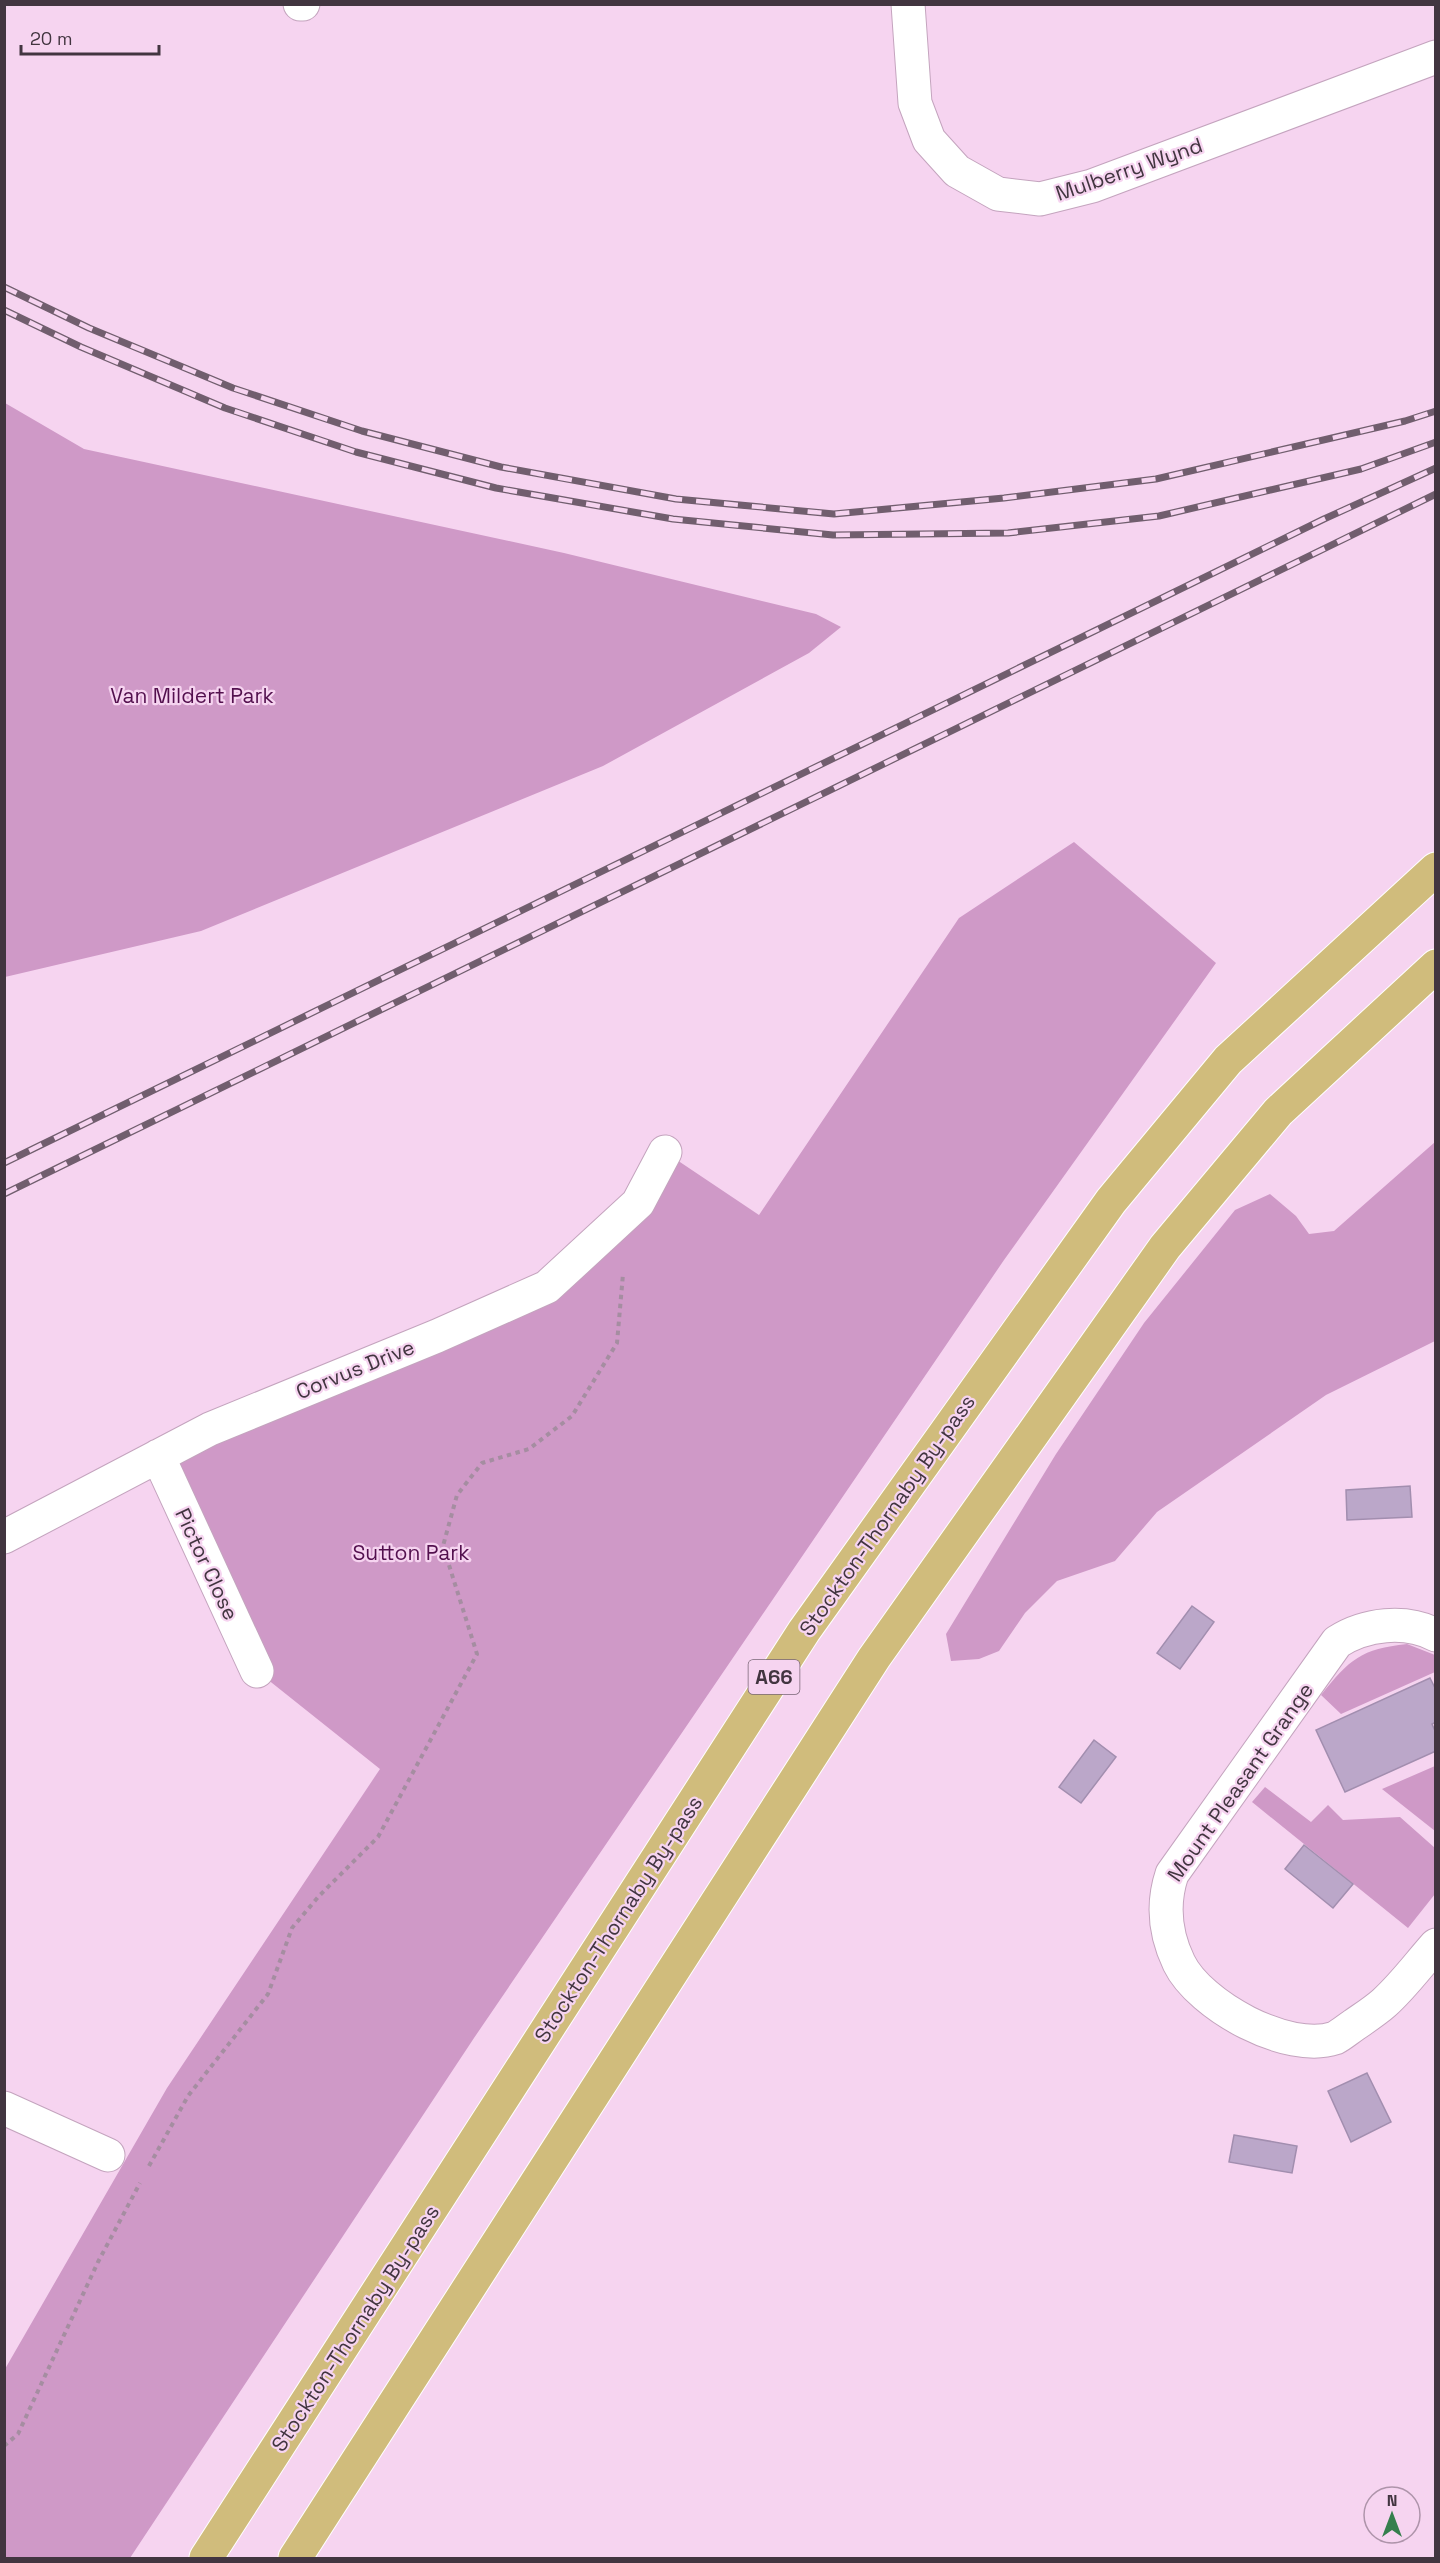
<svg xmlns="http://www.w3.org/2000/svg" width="1440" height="2563" font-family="'Space Grotesk',sans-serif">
<rect width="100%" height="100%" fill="#f6d4f0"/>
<path fill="#cf99c7" d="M5,403L84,449L564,553L816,614L841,627L809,653L603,766L201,931L5,977Z
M1074,842L1216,963L1004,1260L474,2038L130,2558H5V2369L167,2088L380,1769L257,1671L158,1456L547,1287L665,1152L759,1215L959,918Z
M1435,1142V1341L1326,1395L1157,1512L1115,1561L1057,1581L1025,1613L999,1651L979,1659L951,1661L946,1634L1056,1454L1144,1323L1235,1210L1270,1194L1296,1216L1309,1234L1334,1231Z
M1407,1644L1435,1655V1672L1341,1714L1321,1695C1350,1659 1361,1649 1407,1644Z
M1435,1766V1831L1382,1789Z
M1265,1787L1311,1822L1328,1805L1343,1820L1400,1817L1435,1848V1894L1408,1928L1252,1802Z"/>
<path fill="#bba7c9" stroke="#a28eaf" stroke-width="1.5" d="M1410,1486L1412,1517L1347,1520L1346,1490Z
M1192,1606L1214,1622L1180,1669L1157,1653Z
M1430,1678L1436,1690V1722L1432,1724L1436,1733V1751L1345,1792L1316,1730Z
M1094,1740L1116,1757L1081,1803L1059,1787Z
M1304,1845L1353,1884L1333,1908L1285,1869Z
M1367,2073L1391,2122L1351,2142L1328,2091Z
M1234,2135L1297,2146L1292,2173L1229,2162Z"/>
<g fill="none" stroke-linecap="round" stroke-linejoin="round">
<defs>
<path id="minor" d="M300,4H303
M908,4L915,103L929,140L957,171L998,194L1040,199L1092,186L1436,57
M158,1456L257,1671
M4,1537L210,1429L437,1336L547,1287L638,1203L665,1152
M1436,1635C1405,1619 1365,1624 1337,1642L1172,1874C1162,1904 1165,1934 1179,1963C1200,2006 1288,2054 1335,2038C1341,2035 1348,2029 1354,2025C1364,2018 1375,2011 1384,2003C1403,1986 1419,1964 1436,1945
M4,2108L108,2155"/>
<path id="trunk" d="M206,2558L804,1631L1111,1201L1228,1060L1436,869
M295,2558L874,1658L1165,1247L1278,1112L1436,966"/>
</defs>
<use href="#minor" stroke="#c4a4be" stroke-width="35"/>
<use href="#trunk" stroke="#fff" stroke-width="35"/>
<path stroke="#a58da1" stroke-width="4" stroke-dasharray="4.5 4.5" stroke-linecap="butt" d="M149,2166L188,2096L268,1994L292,1928L319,1896L378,1837L477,1654L443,1546L457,1495L482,1463L529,1449L572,1416L617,1343L623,1274
M4,2446L18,2434L98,2262L140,2183"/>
<use href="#minor" stroke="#fff" stroke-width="33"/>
<use href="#trunk" stroke="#d0bc7c" stroke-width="33"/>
<defs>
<path id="rail" d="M4,287L89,328L233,388L362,431L501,467L676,499L834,514L1004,498L1156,479L1405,421L1436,411
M4,310L81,347L225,408L356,452L496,488L673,519L833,535L1008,533L1159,516L1361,469L1436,442
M4,1163L1324,519L1436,468
M4,1194L1436,494"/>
</defs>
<use href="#rail" stroke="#715e6e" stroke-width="7"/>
<use href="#rail" stroke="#f6d4f0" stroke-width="4.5" stroke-dasharray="14" stroke-linecap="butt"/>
</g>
<g text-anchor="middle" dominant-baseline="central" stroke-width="4.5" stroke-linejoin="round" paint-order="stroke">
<rect fill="#f6d4f0" stroke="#786575" stroke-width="1.5" x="748.5" y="1660" width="51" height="34" rx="4.5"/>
<g font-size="20" font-weight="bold" fill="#423540">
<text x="774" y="1677">A66</text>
</g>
<g font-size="21" fill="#423540" stroke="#f6d4f0">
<text transform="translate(1129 169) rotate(-19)">Mulberry Wynd</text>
<text transform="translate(355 1369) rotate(-22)">Corvus Drive</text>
<text transform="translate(887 1515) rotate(-55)">Stockton-Thornaby By-pass</text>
<text transform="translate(207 1564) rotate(65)">Pictor Close</text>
<text transform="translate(1240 1782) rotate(-55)">Mount Pleasant Grange</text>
<text transform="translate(618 1919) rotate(-57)">Stockton-Thornaby By-pass</text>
<text transform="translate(355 2328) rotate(-57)">Stockton-Thornaby By-pass</text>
</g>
<g font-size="21" fill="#53104e" stroke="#f6d4f0">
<text x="192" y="695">Van Mildert Park</text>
<text x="411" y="1552">Sutton Park</text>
</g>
</g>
<rect width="1440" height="2563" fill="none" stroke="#423540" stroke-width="12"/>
<g transform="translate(1392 2515)"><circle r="28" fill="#f6d4f0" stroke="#ae94aa" stroke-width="1.5"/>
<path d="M0-4.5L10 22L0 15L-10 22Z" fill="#357f4d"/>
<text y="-9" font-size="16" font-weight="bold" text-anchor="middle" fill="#423540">N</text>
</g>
<path d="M21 45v9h138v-9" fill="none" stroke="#423540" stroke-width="3"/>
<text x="30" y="45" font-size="18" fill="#423540" stroke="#f6d4f0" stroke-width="4.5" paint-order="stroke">20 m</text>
</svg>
